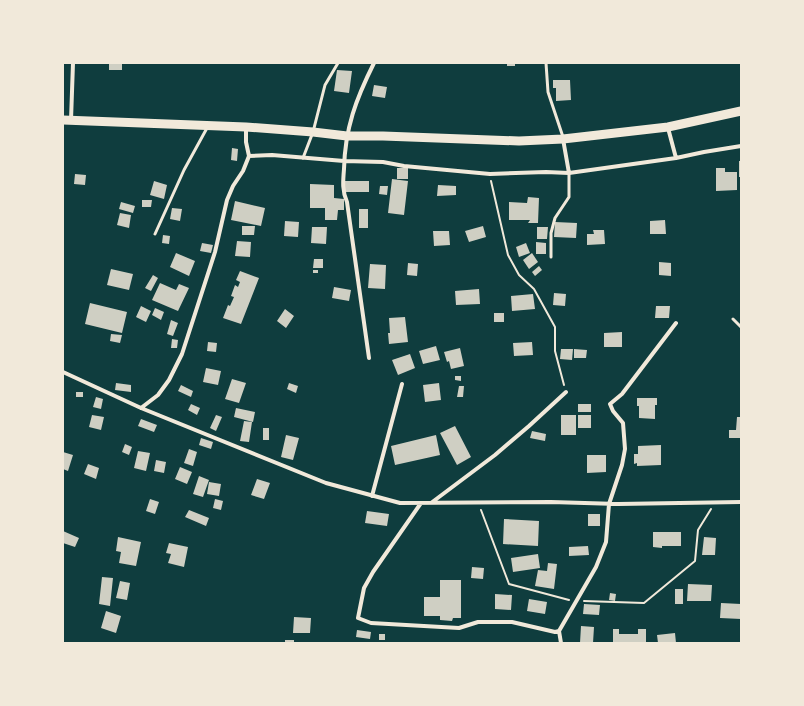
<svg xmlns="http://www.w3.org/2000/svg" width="804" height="706" font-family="'Golos Text',sans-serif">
<rect width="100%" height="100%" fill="#0f3d3e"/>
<path fill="#cfcfc3" d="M109,63H122V70H109Z
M507,63H515V66H507Z
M337,70L352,71L349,93L334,91Z
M553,80H570L571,100L556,101V88H553Z
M374,85L387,87L385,98L372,96Z
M232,148L238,149L237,161L231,160Z
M739,161H741V177H739Z
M397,168H408V179H397Z
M716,168H725V172H737V190L716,191Z
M75,174L86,175L85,185L74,184Z
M392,179L408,181L404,215L388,213Z
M154,181L167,185L164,199L150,195Z
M345,181H369V192H345Z
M310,184L334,185V198L344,199V210H338L337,220H325V208H310Z
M438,185L456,186V195L437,196Z
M380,186H388L387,195L379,194Z
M528,197L539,198L538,223H528L530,220H509V202L527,203Z
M142,200H152L151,207H142Z
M235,201L265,208L261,226L231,220Z
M121,202L135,206L133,213L119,209Z
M172,208L182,209L180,221L170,219Z
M359,209H368V228H359Z
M120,213L131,215L129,228L117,225Z
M665,220L666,234H650V221Z
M285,221L299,222L298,237L284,236Z
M555,222L577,223L576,238L554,237Z
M242,226H255L254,235H242Z
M483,226L486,237L469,242L465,231Z
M312,227H327L326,244L311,243Z
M537,227H548L547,239H537Z
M593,230H604L605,244L587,245V234H594Z
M433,231H449L450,245L434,246Z
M163,235L170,236L169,244L162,243Z
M237,241L251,242L250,257L235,256Z
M536,242L546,243V254H536Z
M202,243L213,245L211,253L200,251Z
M526,243L530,253L519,257L516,247Z
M176,253L195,261L189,276L170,267Z
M532,253L538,262L529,269L523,260Z
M314,259H323V268H313Z
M659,262L671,263V276L659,275Z
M408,263L418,264L417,276L407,275Z
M370,264L386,265L385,289L368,288Z
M539,266L542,270L535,276L532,272Z
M111,269L133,274L129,290L107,285Z
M313,270H318V273H313Z
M240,271L259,278L241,324L223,318L228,305L230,306L234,297L231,296L235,285L238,287L240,282L236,280Z
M153,275L158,278L151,291L145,288Z
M160,283L176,290L179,284L189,288L178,311L152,300Z
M334,287L351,290L349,301L332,298Z
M479,289L480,304L456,305L455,291Z
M554,293L566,294L565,306L553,305Z
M533,294L535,309L512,311L511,296Z
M90,303L127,312L122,333L85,324Z
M141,306L151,311L146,322L136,317Z
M656,306H670L669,318H655Z
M155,308L164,312L161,320L152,315Z
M285,309L294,316L286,328L277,321Z
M494,313H504V322H494Z
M405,317L408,342L389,344L388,333H390L389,318Z
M171,320L178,323L173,336L167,334Z
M622,332V347H604V333Z
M111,334L122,335L120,343L110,341Z
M172,339L178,340L177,348H171Z
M208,342L217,343L216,352L207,351Z
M532,342L533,355L514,356L513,343Z
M436,346L440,360L423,364L419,351Z
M460,348L464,366L451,369L449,361L447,362L444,352Z
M561,349H573L572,360L560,359Z
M574,349L587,350L586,358H574Z
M410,354L415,368L398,375L392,360Z
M206,368L221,371L218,385L203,382Z
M455,376H461V381L455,380Z
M232,379L246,383L239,403L225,399Z
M116,383L131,385V392L115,390Z
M289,383L298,386L296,393L287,389Z
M439,383L441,400L425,402L423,385Z
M181,385L193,391L191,397L178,391Z
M459,386H464L463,397H457Z
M76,392H83V397H76Z
M96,397L103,399L101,409L93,407Z
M637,398H657V405H655V419L639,418V406H637Z
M191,404L200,408L197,415L188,410Z
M578,404H591V412H578Z
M236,408L255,412L253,422L234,417Z
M92,415L104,417L101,430L89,427Z
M216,415L222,417L216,431L210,428Z
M561,415H576V435H561Z
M578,415H591V428H578Z
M737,417H741V438H729V430H736Z
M141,419L157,425L154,432L138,426Z
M244,421L252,422L249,442L240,441Z
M455,426L471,457L457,465L440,433Z
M263,428H269V440H263Z
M532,431L546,434L545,441L530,438Z
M286,435L299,438L293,460L281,457Z
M436,435L440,455L395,465L391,446Z
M201,438L213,442L211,449L199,445Z
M125,444L132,447L129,455L122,452Z
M661,445V465L637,466V463L634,464V454H638V446Z
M189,449L197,452L193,466L184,463Z
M138,451L150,453L146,471L134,468Z
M63,452L73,455L68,471L63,469Z
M587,455H606V472L587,473Z
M156,460L166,462L164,473L154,471Z
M88,464L99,468L96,479L84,474Z
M180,467L192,472L187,484L175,479Z
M199,476L209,480L203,497L193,494Z
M257,479L270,483L264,499L251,495Z
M209,482L221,484L219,496L207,494Z
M150,499L159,502L155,514L146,511Z
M215,499L223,501L221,510L213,508Z
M189,510L209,518L206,526L185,517Z
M367,511L389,514L387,526L365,523Z
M588,514H600V526H588Z
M504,519L539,521L538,546L503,544Z
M63,531L79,538L75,547L63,543Z
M653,532H681V546H662V548L653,547Z
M118,537L141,542L136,566L119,563L121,552L116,551Z
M704,537L716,538L715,555H702Z
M169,543L188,547L184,567L168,563L171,554L166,553Z
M588,546L589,555L569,556V547Z
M538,554L540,568L513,572L511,558Z
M548,563L557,564L554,589L535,586L538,570L547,571Z
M472,567L484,568L483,579L471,578Z
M102,577L113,578L110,606L99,604Z
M440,580H461V618H453L452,621L440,620V616H424V597H440Z
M120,581L130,583L127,600L116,598Z
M688,584L712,585L711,601H687Z
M675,589H683V604H675Z
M610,593L616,594L615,601L609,600Z
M495,594L512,595L511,610L495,609Z
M529,599L547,602L545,614L527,611Z
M721,603L741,604V619L720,618Z
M584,604L600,605L599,615L583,614Z
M106,611L121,616L116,633L101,628Z
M294,617L311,618L310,633H293Z
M581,626L594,627L593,643H580Z
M613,629H619V634H638V629H646V643H613Z
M357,630L371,632L370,639L356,637Z
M675,633L676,643H658L657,635Z
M379,634H385V640H379Z
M285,640H294V643H285Z"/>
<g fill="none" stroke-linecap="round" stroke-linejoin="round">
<path stroke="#f1e9da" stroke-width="2" d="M491,181L508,255L519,275L534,289L555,327V351L564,385
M481,510L509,584L569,600
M584,601L644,603L695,561L698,530L711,509"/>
<path stroke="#f1e9da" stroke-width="3" d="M546,63L548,92L563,137
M303,158L313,132L325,85L338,63
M155,234L184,170L207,128
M551,257V233L555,218L569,197V173
M733,319L741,327"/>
<path stroke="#f1e9da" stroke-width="4" d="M71,120L73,63
M246,128V142L249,156L272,155L344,161L383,162L404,166L490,174L546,172L569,173L676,158L704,152L741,146
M668,128L676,158
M563,139L569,173
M369,358L347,202C342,191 343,181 344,169C345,128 356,99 374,63
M63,372L141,408L326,483L400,503L551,502L618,504L741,502
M141,408L158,395L169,380L182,354L215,252L227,200L233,186L243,171L249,156
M372,496L402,384
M421,503L373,572L364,588L358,618L371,623L459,628L478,622H512L555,632L559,631
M431,503L495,455L529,426L566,392
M561,643L559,631L596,567L606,542L609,504L622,465L625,449L623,423L613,411L610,404L622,394L676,323"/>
<path stroke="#f1e9da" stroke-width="9" d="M63,120L246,127L313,132L347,136H383L519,141L563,139L668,127L741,111"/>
</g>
<rect width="804" height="706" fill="none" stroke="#f1e9da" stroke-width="128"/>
</svg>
